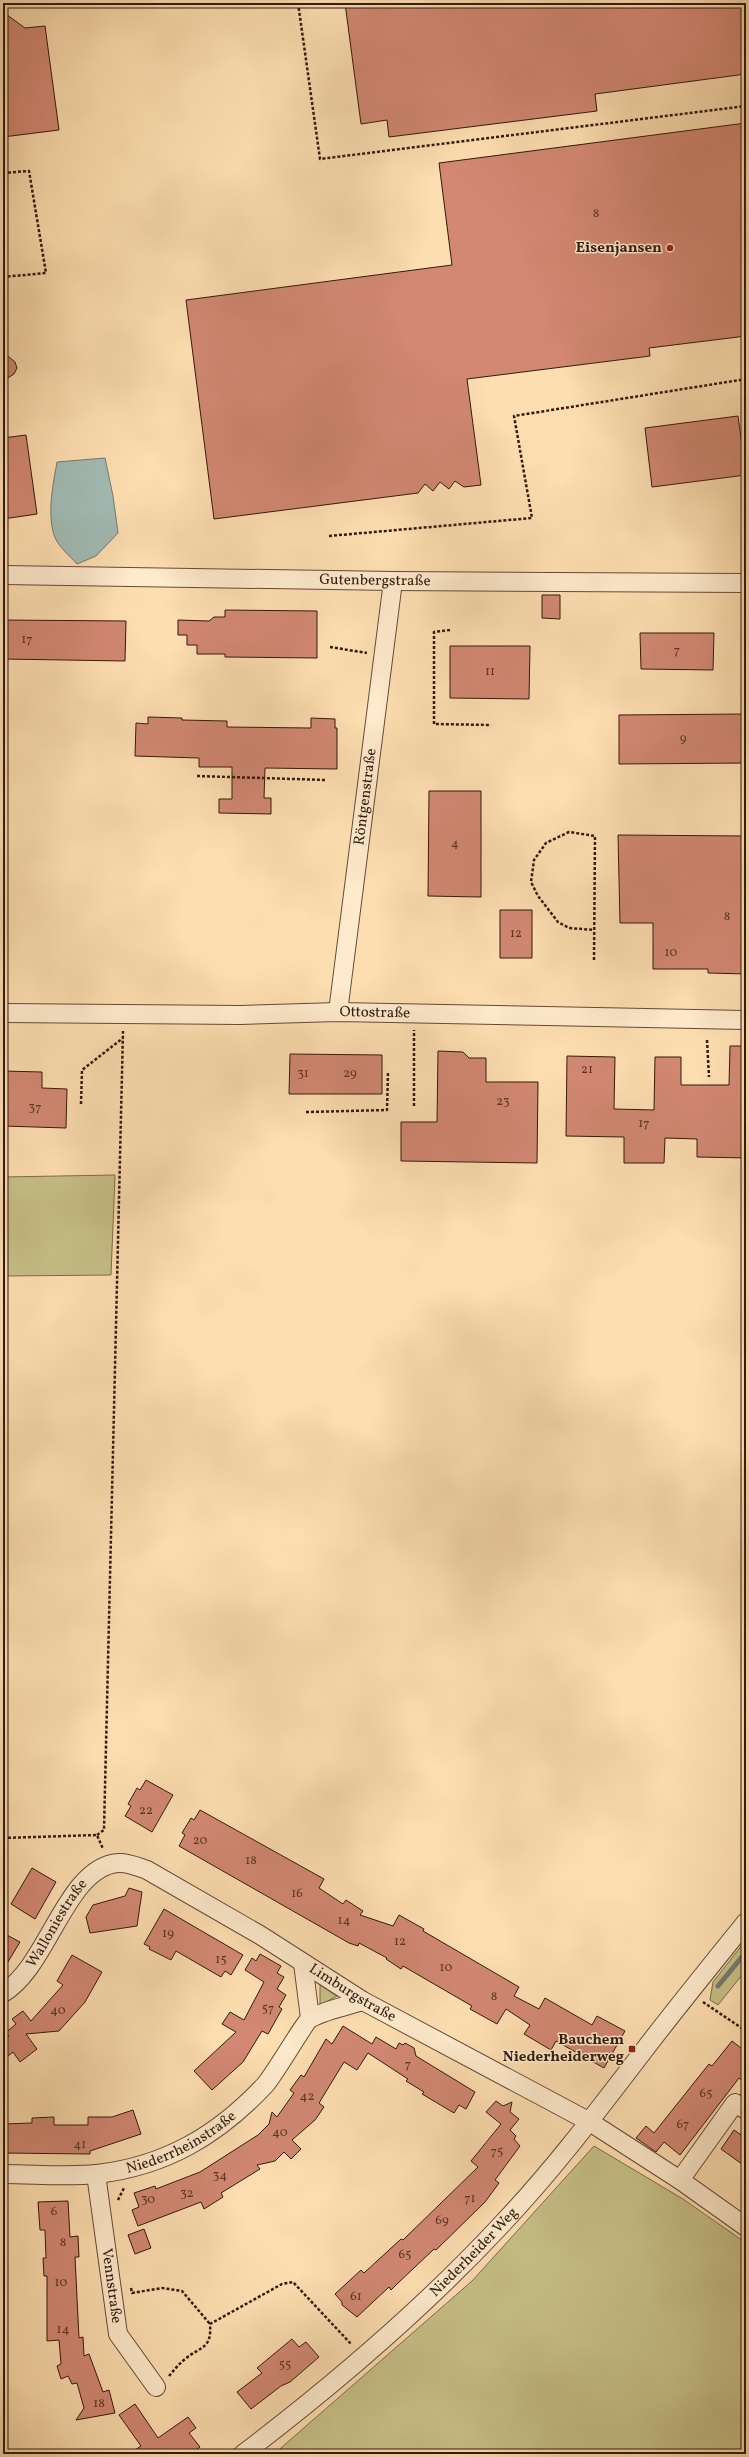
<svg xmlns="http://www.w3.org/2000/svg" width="749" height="2457" font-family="Vollkorn,serif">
<rect width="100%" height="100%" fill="#fddeb1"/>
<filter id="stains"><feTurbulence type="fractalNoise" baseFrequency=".005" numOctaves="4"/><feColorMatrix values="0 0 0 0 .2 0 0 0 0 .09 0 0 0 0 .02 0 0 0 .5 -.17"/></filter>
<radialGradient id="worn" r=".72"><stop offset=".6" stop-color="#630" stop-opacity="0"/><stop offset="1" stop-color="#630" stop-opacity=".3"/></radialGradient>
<path fill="#c6bf87" stroke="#7c6c4a" d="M115,1175L111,1275L3,1276V1177Z
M746,1940V1970L718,2005L710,2000L713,1982Z
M320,1985L337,1996L320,2005Z
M594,2146L683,2199L746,2243V2454H274L472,2281Z"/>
<path fill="#a2bbb4" stroke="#757a72" d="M105,458L113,496L118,533L96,556L77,564C70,556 58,547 54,535C47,512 53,485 57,462Z"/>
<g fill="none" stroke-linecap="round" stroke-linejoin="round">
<path stroke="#757a72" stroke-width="5" d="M718,1986L746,1952"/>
</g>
<path fill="#d28873" stroke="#31190e" d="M345,3H746V74L595,94L597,111L389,137L387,120L361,124Z
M3,12L25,28L45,26L59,130L3,137Z
M746,123V336L649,348L650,356L467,379L481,485L464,487L455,481L449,489L440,482L433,491L425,484L418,493L214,519L186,300L452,265L439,163Z
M3,352L15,362L17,368L14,374L3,381Z
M738,416L746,475L652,487L645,428Z
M26,435L37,514L3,519V438Z
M542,595H560V619L542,618Z
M225,610L317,611V658L225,657V654H197V645H187V635H178V620L209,621L214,617H225Z
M3,620L126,621L125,661L3,659Z
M640,633H714L713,670L641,669Z
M450,646H530L529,699L450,698Z
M746,714V763L619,764V715Z
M148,717L182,718V720L227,721V727L311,728V718L335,719V728H337V769L265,768L264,798H271V814L219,813V799H232V767H199V758L135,756L136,723L148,724Z
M429,791H481V897L428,896Z
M618,835L746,836V974L708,973V969H653V923H620Z
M500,910H532V958H500Z
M730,1046H746V1158L697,1157V1139L665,1138L664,1163H624V1137L566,1136L567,1056L615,1057L614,1109L654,1110L655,1057H681V1085H729Z
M438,1051L463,1052L469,1058H486V1082H538L537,1163L401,1161V1122H437Z
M290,1054L382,1055V1094H289Z
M3,1071L42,1072V1088L67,1089L66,1128L3,1126Z
M146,1780L173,1795L152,1832L125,1816L131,1806L128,1804L137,1788L140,1790Z
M200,1810L324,1879L319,1888L343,1904L346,1900L363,1911L360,1915L393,1926L399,1915L424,1929L423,1931L519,1987L514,1996L539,2009L545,1998L592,2025L597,2016L625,2031L604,2068L556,2041L551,2050L524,2034L530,2025L506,2009L497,2024L470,2009L472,2006L403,1966L401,1969L386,1959L387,1958L359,1943L358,1946L349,1943L179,1846L185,1835L182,1833L191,1818L194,1820Z
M32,1868L56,1882L35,1919L11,1904Z
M129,1888L142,1892L137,1926L90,1933L86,1917L93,1905L125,1896Z
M164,1909L243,1955L231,1975L225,1971L221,1977L176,1951L171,1960L149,1949L150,1947L144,1944Z
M3,1933L20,1942L3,1970Z
M260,1954L281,1966L277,1973L284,1977L277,1989L286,1995L279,2007L282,2009L268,2034L262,2031L243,2062L212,2090L194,2071L236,2032L222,2024L230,2012L244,2020L264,1982L245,1970L252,1958L256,1961Z
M72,1955L102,1972L85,2002L59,2031L26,2034L37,2049L20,2062L13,2052L3,2060V2040L9,2036L3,2035L16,2024L12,2019L23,2011L31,2021L63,1985L57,1981Z
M343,2026L372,2044L376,2037L396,2049L399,2043L403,2045L405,2043L414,2048L416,2056L475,2092L466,2109L459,2105L454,2113L422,2094L424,2092L406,2081L408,2079L368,2053L357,2070L344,2062L319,2103L324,2107L315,2120L292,2140L301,2149L291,2159L284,2152L275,2161L257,2165L260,2169L221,2193L223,2197L204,2209L201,2202L138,2226L132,2210L139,2207L134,2193L155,2186L156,2189L200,2172L258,2135L269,2124L272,2112L277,2117L294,2093L290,2090L301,2075L304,2077L326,2039L332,2044Z
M732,2041L746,2052V2084L739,2078L680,2155L664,2142L656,2152L636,2138L646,2126L654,2133L709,2064L712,2066Z
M496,2101L503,2106L512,2102L510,2112L519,2119L510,2130L516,2136L514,2139L520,2146L495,2180L499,2183L485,2202L436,2250L434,2249L397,2284L391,2290L389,2287L357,2317L342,2305V2302L335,2294L361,2270L364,2273L401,2239L403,2240L478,2167L471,2161L501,2124L486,2112Z
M133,2110L141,2134L90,2151V2154L3,2153V2124L32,2123V2118L54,2117V2125H88V2117H112Z
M734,2130L744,2137L746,2134V2167L721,2149Z
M68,2201L70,2237L78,2236L79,2257H75L79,2338L83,2337L84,2356L89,2354L103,2392L109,2390L115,2413L76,2420L84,2408L77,2383L72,2384L68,2376L61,2379L57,2366L61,2364L59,2340L47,2341V2276H44L43,2258H46L45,2230H40L38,2202Z
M144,2229L151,2248L135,2254L128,2235Z
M292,2339L299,2347L306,2342L319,2357L290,2382L281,2386L251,2409L237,2392L262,2373L257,2368Z
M135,2404L158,2438L188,2417L196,2428L189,2433L200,2447L191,2454H129L141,2446L119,2415Z"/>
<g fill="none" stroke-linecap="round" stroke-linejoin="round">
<defs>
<g id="minor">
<path id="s1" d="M3,575L393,581L746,583"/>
<path id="s2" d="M338,1012L393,581"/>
<path id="s3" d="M3,1013L240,1015L338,1012L746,1020"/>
<path d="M303,1963L310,2018"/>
<path id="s4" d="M3,1993C48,1967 66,1867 118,1863C128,1862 138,1867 147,1870L260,1935L363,2001L590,2122L680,2180L746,2227"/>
<path id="s5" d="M3,2174C34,2174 67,2177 97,2174C166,2166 218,2135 265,2085C275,2074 305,2021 311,2018C326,2010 347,2006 363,2001"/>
<path id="s6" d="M96,2174L118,2334L156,2387"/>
<path d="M680,2180L735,2103L746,2110"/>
<path id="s7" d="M243,2454C335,2384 423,2309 502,2224C554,2169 599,2109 645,2049C678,2006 712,1964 746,1922"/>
</g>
</defs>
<use href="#minor" stroke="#644a37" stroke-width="20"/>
<path stroke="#31190e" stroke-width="2.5" stroke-dasharray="3 2" stroke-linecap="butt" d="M298,3L320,159L746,106
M3,173L29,171L46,273L3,277
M329,536L532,518L514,416L746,379
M450,630L434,632V724L491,725
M330,647L367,653
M197,776L325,780
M594,960L595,836L569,832L546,843L534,860L531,882L538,896L558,922L569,928L594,930
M707,1040L709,1077
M81,1104L82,1070L123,1038
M414,1106V1030
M306,1112L387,1110L388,1072
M97,1835L104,1830L123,1031
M3,1838L97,1835L103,1849
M703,2002L746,2031
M118,2200L124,2188
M131,2288L132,2293L162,2288L182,2291L210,2324
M169,2376C174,2370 179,2364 185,2359C201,2346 212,2349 210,2324L282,2284L293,2282L351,2344"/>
<use href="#minor" stroke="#feeacc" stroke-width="18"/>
</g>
<g fill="#8f2418" stroke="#feeacc" stroke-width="1.5">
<circle cx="670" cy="248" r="4"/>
<rect x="628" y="2045" width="8" height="8" rx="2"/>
</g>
<g text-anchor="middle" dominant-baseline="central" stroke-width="3" stroke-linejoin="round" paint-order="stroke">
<g font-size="13" fill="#593527">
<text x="596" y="214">8</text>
<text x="27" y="640">17</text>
<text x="677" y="651">7</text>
<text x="490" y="672">11</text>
<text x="683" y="739">9</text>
<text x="455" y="844">4</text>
<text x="727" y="917">8</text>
<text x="516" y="934">12</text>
<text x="671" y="953">10</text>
<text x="587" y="1070">21</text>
<text x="303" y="1074">31</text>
<text x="350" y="1074">29</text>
<text x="503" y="1102">23</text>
<text x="35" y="1108">37</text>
<text x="644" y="1124">17</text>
<text x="146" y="1811">22</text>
<text x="200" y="1841">20</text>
<text x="251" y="1861">18</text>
<text x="297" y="1894">16</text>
<text x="344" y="1921">14</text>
<text x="168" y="1934">19</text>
<text x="400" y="1942">12</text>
<text x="221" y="1960">15</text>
<text x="446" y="1968">10</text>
<text x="494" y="1997">8</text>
<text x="268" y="2009">57</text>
<text x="58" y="2011">40</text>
<text x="408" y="2065">7</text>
<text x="706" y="2094">65</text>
<text x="307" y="2097">42</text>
<text x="683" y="2125">67</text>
<text x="280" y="2133">40</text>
<text x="80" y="2145">41</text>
<text x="497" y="2152">75</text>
<text x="220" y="2176">34</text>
<text x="187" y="2194">32</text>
<text x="470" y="2199">71</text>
<text x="148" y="2200">30</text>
<text x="54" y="2212">6</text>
<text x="442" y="2221">69</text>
<text x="63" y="2243">8</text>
<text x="405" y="2255">65</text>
<text x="61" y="2283">10</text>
<text x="356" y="2297">61</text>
<text x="63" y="2330">14</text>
<text x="285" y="2365">55</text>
<text x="99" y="2404">18</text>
</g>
<g font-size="15" font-weight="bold" fill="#31190e" stroke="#feeacc" text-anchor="end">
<text x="662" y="248">Eisenjansen</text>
<text x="624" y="2040">Bauchem<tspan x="624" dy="17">Niederheiderweg</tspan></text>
</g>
<g font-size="15" fill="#31190e" stroke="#feeacc">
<text stroke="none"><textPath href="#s1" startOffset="372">Gutenbergstraße</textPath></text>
<text stroke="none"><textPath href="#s2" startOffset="217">Röntgenstraße</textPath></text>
<text stroke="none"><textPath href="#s3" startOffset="372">Ottostraße</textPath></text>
<text stroke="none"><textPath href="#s4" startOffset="89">Walloniestraße</textPath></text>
<text stroke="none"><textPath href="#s4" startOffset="448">Limburgstraße</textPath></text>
<text stroke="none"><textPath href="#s5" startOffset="185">Niederrheinstraße</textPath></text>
<text stroke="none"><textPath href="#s7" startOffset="307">Niederheider Weg</textPath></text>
<text stroke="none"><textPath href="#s6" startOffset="113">Vennstraße</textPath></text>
</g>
</g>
<rect width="749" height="2457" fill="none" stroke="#fddeb1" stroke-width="16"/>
<rect x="4" y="4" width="741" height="2449" fill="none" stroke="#31190e" stroke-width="2"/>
<rect x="8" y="8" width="733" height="2441" fill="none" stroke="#31190e"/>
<rect width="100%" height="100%" filter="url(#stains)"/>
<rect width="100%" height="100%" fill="url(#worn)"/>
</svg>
